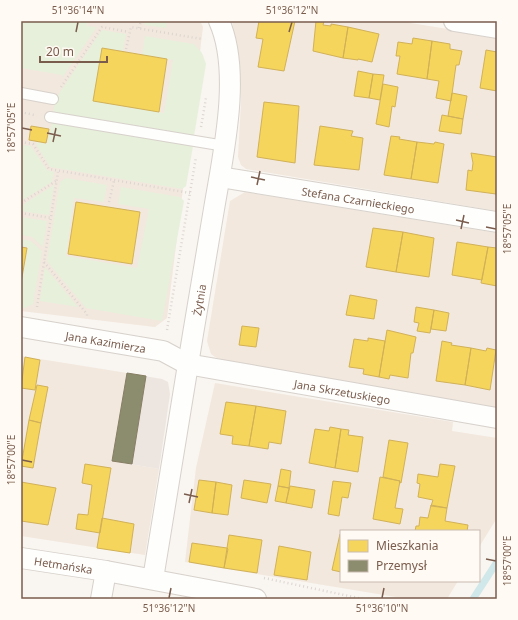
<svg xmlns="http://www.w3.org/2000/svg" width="518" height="620" font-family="'Noto Sans',sans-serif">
<rect width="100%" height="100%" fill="#f9f5f0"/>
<path fill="#f2e8de" d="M21,21H200L203,27L167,318L155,327L21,311Z
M232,21H398L497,37V211L246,169L241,165L238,157L241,103L240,66Z
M245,192L497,233V408L222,360L215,357L211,354L207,341L230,201Z
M21,356L127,373L112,461L159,469L145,555L21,536Z
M215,383L453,422L452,431L497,438V518L479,547V531H341V581H458L447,599H408L185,562L196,468Z"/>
<path fill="#ede5e0" d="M127,373L162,379L168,382L170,394L159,469L112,461Z"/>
<path fill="#e7f0db" d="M21,21H87V26L97,27L62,78V75L21,68Z
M145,21H167L166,28L145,25Z
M102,30L126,34L123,51L102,48L93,101L164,113L173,60L142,55L145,36L194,44L202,53L206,64L194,136L53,112L56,98Z
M52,122L193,146L186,186L182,189L50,167L37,146V142L47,144Z
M21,145L31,146L47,170L54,172L52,182L21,201Z
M66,178L107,185L104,202L74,198L66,256L137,268L149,209L118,204L121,187L180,197L184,201L162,321L86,308L47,261L60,182Z
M54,185L49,215L21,211V206Z
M21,217L47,221L43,247L32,237L21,235Z
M21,239L31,241L42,251L33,304L25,308H21V289L28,247L21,246Z
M45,267L78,307L40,301Z"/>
<path fill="#f6d55c" stroke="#d1b158" d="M259,21H295L284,71L258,67L263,39L256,38Z
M316,21H324L323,25L331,26V24L348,27L343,58L313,51Z
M348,27L379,34L372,62L358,59V60L343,58Z
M413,38L432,41L427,79L397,74L400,56H396L398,42L412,44Z
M432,41L450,44V49L462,51L459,65H456L451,101L436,98L439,81L427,79Z
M102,48L167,59L159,112L93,101Z
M486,50L497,52V91L480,88Z
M358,71L373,74L369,98L354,96Z
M373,74L384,75L380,100L369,98Z
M383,84L398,87L395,107L392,106L389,127L376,124Z
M452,93L467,96L463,119L448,116Z
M264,102L299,106L295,163L257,157Z
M442,115L463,119L461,134L439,131Z
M31,126L49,129L46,143L29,140Z
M320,126L353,131L351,136L363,138L359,170L314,165Z
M391,136L400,137L399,139L417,142L411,179L384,175Z
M417,142L434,144L435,142L444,144L438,183L411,179Z
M471,153L497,157L496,194L466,190L468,170L472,171L473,163Z
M76,202L140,212L132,264L68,254Z
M373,228L403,232L396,272L366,267Z
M403,232L434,238L429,277L396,272Z
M457,242L488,247L482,280L452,275Z
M21,247L27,248L21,283Z
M488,247L497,248V286L481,283Z
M350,295L377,300L374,319L346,315Z
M416,307L434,310L430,333L417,331L419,323L414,322Z
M434,310L449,313L446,331L431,329Z
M242,326L259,328L256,347L239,345Z
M387,330L416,337L413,353H411L408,378L390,375L389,379L379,377Z
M368,338L385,341L379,377L363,374L364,369L349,367L354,339L368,341Z
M442,341L452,343L451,345L471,348L465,385L436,381Z
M471,348L486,351L487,348L496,350L490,390L465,385Z
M25,357L40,360L35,390L21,388Z
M37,385L48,387L41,423L29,420Z
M226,402L256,406L249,446L232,444L233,436L220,434Z
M256,406L286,411L281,444L269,442L268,449L249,446Z
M29,420L41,423L33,468L21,466Z
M330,427L341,429L335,468L309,463L315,429L329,431Z
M341,429L349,430L348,435L363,437L358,472L335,468Z
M389,440L408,443L401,483L399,482L400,481L383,477Z
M85,464L111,468L100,533L76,529L78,514L88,515L92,485L82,483Z
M440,464L455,466L447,508L431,506L433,500L418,497L420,484L417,483L418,474L438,477Z
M281,469L291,471L289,488L278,486Z
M380,477L400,481L395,508L403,509L400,524L373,519Z
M199,480L216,482L212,513L194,510Z
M244,480L271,484L267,503L241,498Z
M333,481L351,483L348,498L342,497L339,516L328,514Z
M21,482L56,488L48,525L21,521Z
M216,482L232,485L228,515L212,513Z
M278,486L289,488L286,503L275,501Z
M290,486L315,490L312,508L286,503Z
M431,505L447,508L445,521L468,525L467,531H415L416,526H419L420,517L428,518Z
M102,518L134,524L130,553L97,548Z
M340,534H341V572L332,570Z
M229,535L262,540L257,573L224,568Z
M192,543L227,548L228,549L224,568L189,562Z
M279,546L311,552L307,580L274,575Z"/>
<path fill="#8c8c6e" stroke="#877e64" d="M127,373L146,376L132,464L112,461Z"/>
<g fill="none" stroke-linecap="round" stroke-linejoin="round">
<path stroke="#d0e8ea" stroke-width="7" d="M473,599L497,562"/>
<defs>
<path id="lane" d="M21,93L53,99
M50,117L225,146"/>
<g id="street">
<path d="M454,21L497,28"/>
<path id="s1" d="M220,177L497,222"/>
<path id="s2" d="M21,327L163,351L187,364L497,418"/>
<path id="s3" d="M21,558L106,571L256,599"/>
<path id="s4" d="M153,579C166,498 179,416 193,334C200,293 207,251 214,209C223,155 242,72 219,21"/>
<path d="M101,599L106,571"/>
</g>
</defs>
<use href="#lane" stroke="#d7d1cb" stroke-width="12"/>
<use href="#street" stroke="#d7d1cb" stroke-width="22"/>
<path stroke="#dcd5d0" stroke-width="2.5" stroke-dasharray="1 3" stroke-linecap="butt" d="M139,28L141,21
M126,49L131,27L202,39
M61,87L102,27L129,32
M21,112L34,115
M201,127L206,98
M21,142L33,144L49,169L190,193
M109,202L114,181
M21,203L56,181
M21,213L51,218
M44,262L87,314V318
M37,307L58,172
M167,330L196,157
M264,578L363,599"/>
<use href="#lane" stroke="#fefefd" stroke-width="10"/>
<use href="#street" stroke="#fefefd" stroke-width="20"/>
</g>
<path fill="none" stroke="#7a5c4d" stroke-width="1.5" d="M76,32L78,22M289,32L292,22M22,128L32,130M47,133L61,136M53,142L56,128M251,177L265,180M257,185L260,171M456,220L469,223M486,227L496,229M461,229L464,215M22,460L32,462M184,494L198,497M189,503L192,489M486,559L496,561M169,598L171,588M382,598L384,588"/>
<g text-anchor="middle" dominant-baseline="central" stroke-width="4" stroke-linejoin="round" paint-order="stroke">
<g font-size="11" fill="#7a5c4d" stroke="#fffaf3">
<text stroke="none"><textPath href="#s1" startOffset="140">Stefana Czarnieckiego</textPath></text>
<text stroke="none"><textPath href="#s4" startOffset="283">Żytnia</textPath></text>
<text stroke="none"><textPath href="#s2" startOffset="86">Jana Kazimierza</textPath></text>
<text stroke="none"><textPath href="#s2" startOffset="329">Jana Skrzetuskiego</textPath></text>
<text stroke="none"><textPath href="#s3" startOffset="43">Hetmańska</textPath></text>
</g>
</g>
<rect width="518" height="620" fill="none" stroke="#fffaf3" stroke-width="44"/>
<rect x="340" y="530" width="140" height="52" fill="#fffaf3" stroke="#cabbb1"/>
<rect x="348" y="540" width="20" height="12" fill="#f6d55c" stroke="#cabbb1"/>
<text x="376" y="550" font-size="12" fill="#7a5c4d">Mieszkania</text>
<rect x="348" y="560" width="20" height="12" fill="#8c8c6e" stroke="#cabbb1"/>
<text x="376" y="570" font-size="12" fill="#7a5c4d">Przemysł</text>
<path d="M40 56v6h67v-6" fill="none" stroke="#7a5c4d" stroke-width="2"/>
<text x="46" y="56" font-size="12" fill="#7a5c4d" stroke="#fffaf3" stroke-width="3" paint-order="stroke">20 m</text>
<rect x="22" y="22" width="474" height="576" fill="none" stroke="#7a5c4d" stroke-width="1.5"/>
<g font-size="10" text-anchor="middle" fill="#7a5c4d">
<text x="78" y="14">51°36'14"N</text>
<text x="292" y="14">51°36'12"N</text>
<text transform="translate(11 128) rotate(-90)" y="4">18°57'05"E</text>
<text transform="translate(507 229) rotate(-90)" y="4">18°57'05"E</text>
<text transform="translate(11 460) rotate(-90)" y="4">18°57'00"E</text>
<text transform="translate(507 561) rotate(-90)" y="4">18°57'00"E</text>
<text x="169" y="612">51°36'12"N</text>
<text x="382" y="612">51°36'10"N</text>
</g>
</svg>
